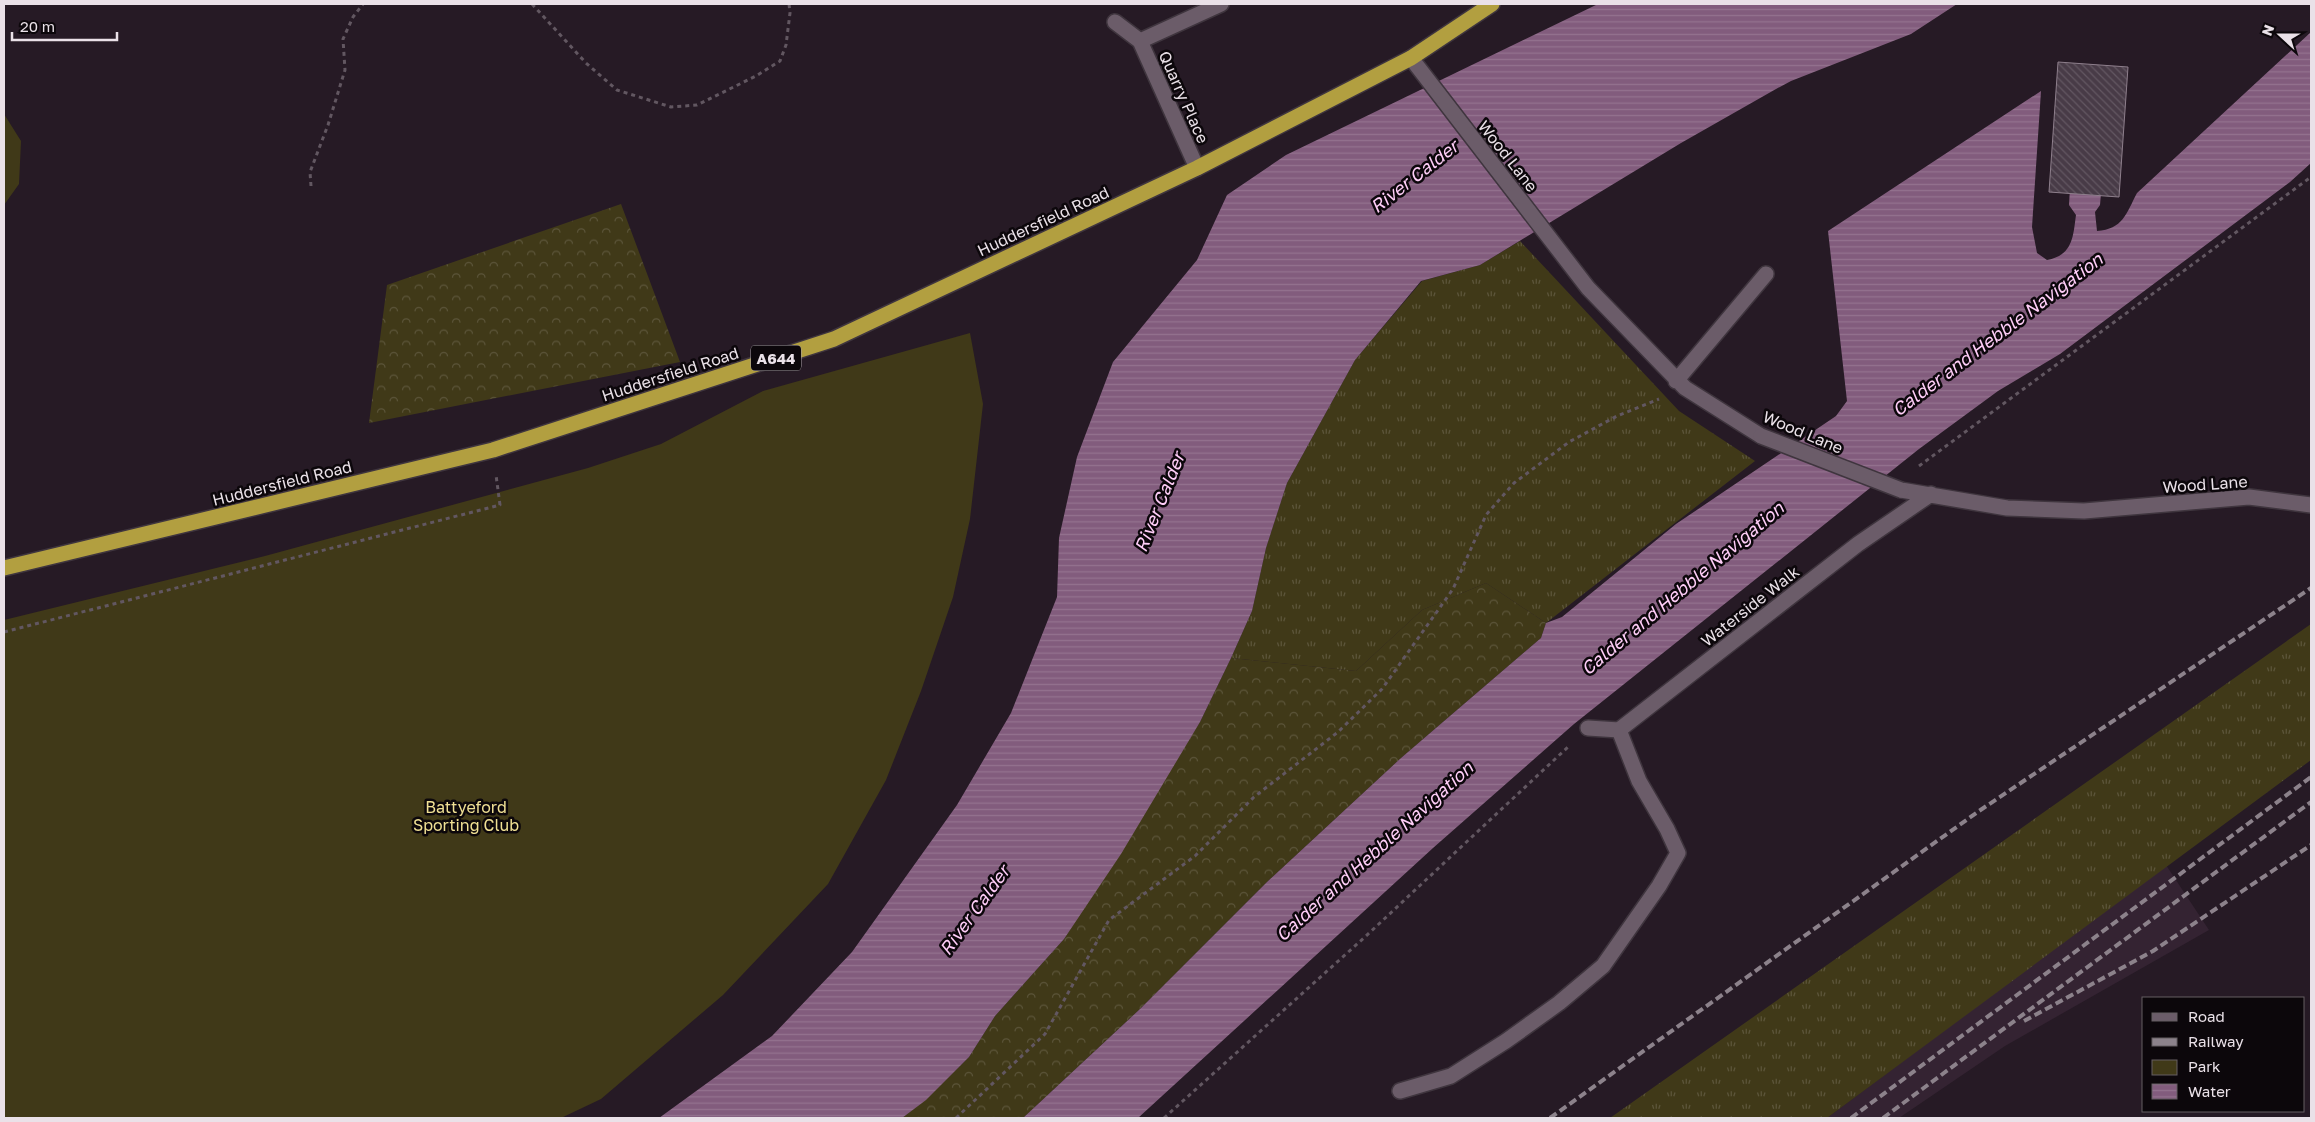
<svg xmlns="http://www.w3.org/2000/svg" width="2315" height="1122" font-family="'Golos Text',sans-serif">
<defs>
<pattern id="grass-tufts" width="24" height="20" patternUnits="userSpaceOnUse" patternTransform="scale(1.25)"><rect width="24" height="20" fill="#403918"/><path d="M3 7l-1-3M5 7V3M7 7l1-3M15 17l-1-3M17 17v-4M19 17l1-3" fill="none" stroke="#5c553a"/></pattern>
<pattern id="forest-crowns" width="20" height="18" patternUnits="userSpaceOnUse" patternTransform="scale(1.25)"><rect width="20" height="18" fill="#403918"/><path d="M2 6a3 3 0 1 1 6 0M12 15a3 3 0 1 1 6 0" fill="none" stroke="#5c553a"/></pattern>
<pattern id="water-rules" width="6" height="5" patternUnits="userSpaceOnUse" patternTransform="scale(1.25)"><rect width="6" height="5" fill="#825c7d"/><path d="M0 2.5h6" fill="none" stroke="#94738f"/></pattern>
<pattern id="building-back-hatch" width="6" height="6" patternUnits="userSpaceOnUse" patternTransform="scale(1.25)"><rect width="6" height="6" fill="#483b47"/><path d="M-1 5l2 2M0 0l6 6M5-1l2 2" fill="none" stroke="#635762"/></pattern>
</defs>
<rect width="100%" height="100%" fill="#261a25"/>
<path fill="#342332" d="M2166,865L2209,930L2005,1046L1899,1118H1827Z"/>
<path fill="url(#grass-tufts)" d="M1520,241L1679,411L1755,461L1546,623L1486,583L1422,610L1356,671L1231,658L1252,611L1266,548L1287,483L1355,360L1422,281L1480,265Z
M2311,624V760L1827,1118H1610Z"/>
<path fill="url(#forest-crowns)" d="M621,204L680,362L369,423L387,285Z
M1486,583L1546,623L1541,638L1401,758L1267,882L1140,1009L1023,1118H902L926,1099L969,1057L995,1016L1064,939L1200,722L1231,658L1356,671L1422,610Z"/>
<path fill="#403918" d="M4,114L21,141L19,184L4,205Z
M970,333L983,404L970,519L953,597L921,691L886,780L828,884L723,995L601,1099L561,1118H4V620L265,556L588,468L661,444L763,391Z"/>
<path fill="url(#water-rules)" d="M1598,4H1957L1911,34L1791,81L1776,89L1681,143L1480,265L1421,281L1355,360L1287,483L1266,548L1252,611L1231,658L1200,722L1121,854L1064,939L995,1016L969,1057L926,1100L902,1118H659L772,1036L852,952L957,805L1011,713L1057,597L1059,538L1077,457L1113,362L1197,260L1227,195L1286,155Z
M2311,32V163L2290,182L2060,354L1998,391L1919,449L1574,724L1433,848L1138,1118H1023L1140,1009L1267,882L1401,758L1541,638L1546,623L1562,617L1676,524L1836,416L1847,401L1828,231L2041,91L2032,227L2037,253L2047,260C2073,255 2073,237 2076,215L2069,205L2075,101L2110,88L2100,205L2095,212L2097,231C2123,229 2126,214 2137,193Z"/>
<path fill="url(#building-back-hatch)" stroke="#8e7f8c" d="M2058,62L2128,67L2119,197L2049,192Z"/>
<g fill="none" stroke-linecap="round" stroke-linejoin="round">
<defs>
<path id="minor" d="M1115,22L1140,41
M1411,58L1588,288L1685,388L1761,436
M1197,168L1140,41L1221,4
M1676,381L1766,274
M1901,490L2007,508L2084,511L2249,497L2311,505
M1588,728L1619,730L1858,544L1931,494
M1400,1091L1451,1076L1506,1041L1559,1003L1603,966L1659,886L1678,853L1667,829L1639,781L1619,730"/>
<path id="highway" d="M4,568L493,450L834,339L1197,168L1411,58L1492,4"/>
</defs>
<use href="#minor" stroke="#3f353e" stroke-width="18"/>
<use href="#highway" stroke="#3f353e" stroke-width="18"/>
<path stroke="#625761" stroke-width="3" stroke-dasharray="4 4" stroke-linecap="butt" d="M532,4L586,63L617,90L671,107L697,105L756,76L780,61L786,45L790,13L789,4
M311,186L310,172L328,125L345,70L343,39L353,17L363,4
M1919,466L2311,177
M4,632L500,505L496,475
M956,1118L1045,1034L1109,920L1195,856L1254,797L1338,732L1382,689L1453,589L1486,515L1514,483L1569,442L1617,416L1659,399
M1164,1118L1366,936L1569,746"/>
<use href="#minor" stroke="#6b5c69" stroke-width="15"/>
<use href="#highway" stroke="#b29f40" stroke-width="15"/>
<path stroke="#8c828b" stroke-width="4" stroke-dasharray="8 4" stroke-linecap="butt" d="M2024,1021L2153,951L2311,845
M1550,1118L1979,811L2311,588
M1851,1118L2311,777
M1883,1118L2311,802"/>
<defs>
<path id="minor-bridge" d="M1761,436L1901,490"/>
</defs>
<use href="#minor-bridge" stroke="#3f353e" stroke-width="18" stroke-linecap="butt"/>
<use href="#minor-bridge" stroke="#6b5c69" stroke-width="15"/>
</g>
<g text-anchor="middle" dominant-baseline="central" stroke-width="5" stroke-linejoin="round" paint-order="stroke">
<rect fill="#0c070b" stroke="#a7a0a6" stroke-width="1" x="751" y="345.5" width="50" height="25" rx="4"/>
<g font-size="15" font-weight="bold" fill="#eae1e8">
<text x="776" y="358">A644</text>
</g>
<g font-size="16" fill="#eae1e8" stroke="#0c070b">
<text transform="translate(1184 97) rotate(66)">Quarry Place</text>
<text transform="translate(1508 156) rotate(52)">Wood Lane</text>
<text transform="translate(1043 221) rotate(-25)">Huddersfield Road</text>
<text transform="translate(670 374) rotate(-18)">Huddersfield Road</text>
<text transform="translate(1803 432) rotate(23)">Wood Lane</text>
<text transform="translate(282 483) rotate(-14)">Huddersfield Road</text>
<text transform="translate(2205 484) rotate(-4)">Wood Lane</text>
<text transform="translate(1750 606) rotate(-38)">Waterside Walk</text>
</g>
<g font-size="16" fill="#f0e094" stroke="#0c070b">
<text x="466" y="807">Battyeford<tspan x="466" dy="18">Sporting Club</tspan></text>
</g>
<g font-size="18" font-style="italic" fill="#ffcef8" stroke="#0c070b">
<text transform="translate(1414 176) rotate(-38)">River Calder</text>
<text transform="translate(1997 334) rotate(-37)">Calder and Hebble Navigation</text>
<text transform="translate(1159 502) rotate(-68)">River Calder</text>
<text transform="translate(1682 588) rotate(-40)">Calder and Hebble Navigation</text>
<text transform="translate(1374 851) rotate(-42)">Calder and Hebble Navigation</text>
<text transform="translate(974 910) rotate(-54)">River Calder</text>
</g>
</g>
<rect width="2315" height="1122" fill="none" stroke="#eae1e8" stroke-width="10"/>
<rect x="2142" y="997" width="162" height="115" fill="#0c070b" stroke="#655e63"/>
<rect x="2152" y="1013" width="25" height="8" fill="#6b5c69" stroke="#655e63"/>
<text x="2188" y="1022" font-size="15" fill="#eae1e8">Road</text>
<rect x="2152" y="1038" width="25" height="8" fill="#8c828b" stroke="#655e63"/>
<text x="2188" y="1047" font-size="15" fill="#eae1e8">Railway</text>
<rect x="2152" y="1060" width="25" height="15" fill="#403918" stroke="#655e63"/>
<text x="2188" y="1072" font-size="15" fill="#eae1e8">Park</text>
<rect x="2152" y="1084" width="25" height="15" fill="url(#water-rules)" stroke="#655e63"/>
<text x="2188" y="1097" font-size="15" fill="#eae1e8">Water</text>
<g transform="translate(2280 35) rotate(291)" stroke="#0c070b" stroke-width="4" paint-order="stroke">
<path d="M0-4L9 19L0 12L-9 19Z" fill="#eae1e8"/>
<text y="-8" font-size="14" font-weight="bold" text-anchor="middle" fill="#eae1e8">N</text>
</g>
<path d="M12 32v8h105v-8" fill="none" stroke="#eae1e8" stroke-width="2.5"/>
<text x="20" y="32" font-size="15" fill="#eae1e8" stroke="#0c070b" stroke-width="4" paint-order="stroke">20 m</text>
</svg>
